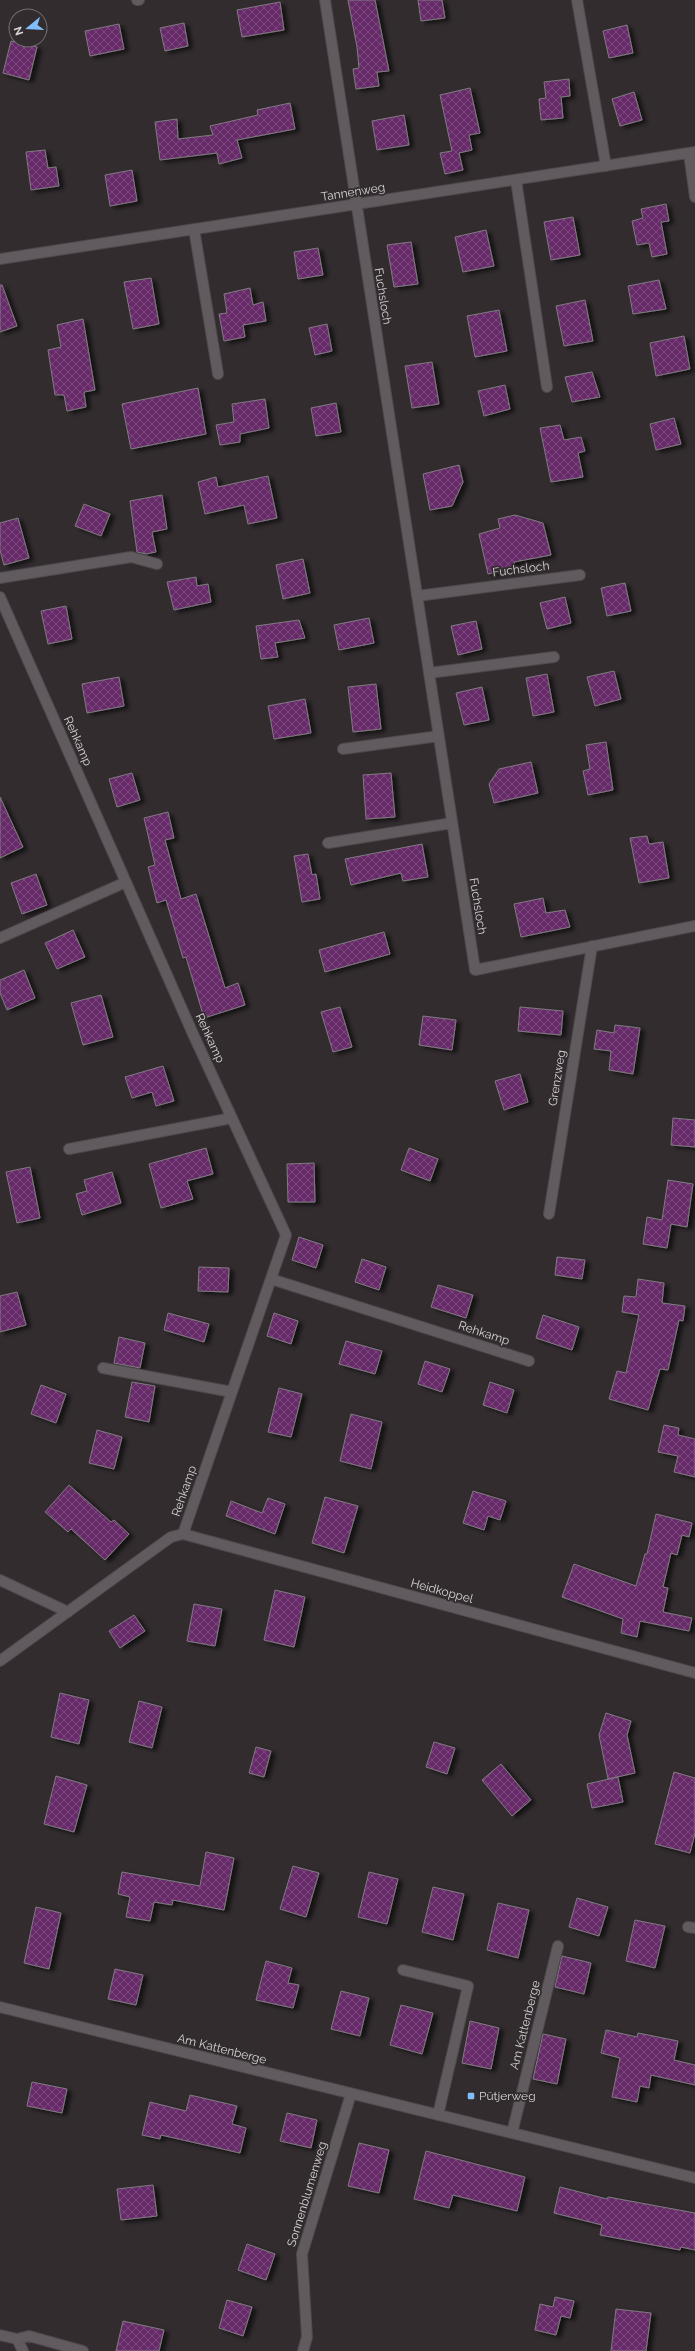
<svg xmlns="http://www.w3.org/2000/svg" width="695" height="2351" font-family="Raleway,sans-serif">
<defs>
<pattern id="building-cross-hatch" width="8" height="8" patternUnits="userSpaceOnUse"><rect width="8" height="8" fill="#662b69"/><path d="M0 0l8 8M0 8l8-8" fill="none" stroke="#7b497e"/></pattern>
<filter id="shadow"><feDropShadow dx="4.5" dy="2.5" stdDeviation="2" flood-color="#0009"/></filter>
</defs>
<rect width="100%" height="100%" fill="#322c2f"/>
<path fill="url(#building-cross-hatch)" stroke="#807b80" filter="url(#shadow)" d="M348,0H375L389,71L377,72L379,86L356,89L353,69L359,68L357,47Z
M418,0H442L445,18L421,21Z
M280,2L284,30L242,37L237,10Z
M184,23L188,46L165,51L160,28Z
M119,24L124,49L90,56L85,31Z
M627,25L633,53L609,58L603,31Z
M11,41L37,47L29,80L3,73Z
M569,79L570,96L561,97L563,118L541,120L539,99L546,98L544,82Z
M470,88L480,133L469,135L472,150L459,153L463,170L445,174L440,153L452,151L440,95Z
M634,92L642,120L620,126L612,99Z
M290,103L295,129L237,140L242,158L219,164L217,153L160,160L155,122L177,119L178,139L213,135L210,126L258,115L257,110Z
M404,115L409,145L377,150L372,121Z
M45,150L48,168L56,167L59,186L31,190L26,152Z
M132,170L137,201L110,206L105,175Z
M666,204L669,221L661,222L667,254L652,257L649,243L637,245L632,221L643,218L641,209Z
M573,217L580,255L551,260L544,222Z
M486,230L494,266L463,272L455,237Z
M411,242L418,284L394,287L387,245Z
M318,248L323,275L298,279L294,252Z
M151,278L159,324L133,329L124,282Z
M659,280L666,309L633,314L628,286Z
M0,285H2L17,326L0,332Z
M250,288L253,305L263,302L266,321L243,325L245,337L224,341L219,314L227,313L224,294Z
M585,300L593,341L564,346L556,306Z
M499,310L507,351L475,357L467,316Z
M83,319L95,390L84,392L86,407L67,411L64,395H55L48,350L61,347L57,325Z
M327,324L332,351L315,355L309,328Z
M684,336L690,369L656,376L650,343Z
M432,362L439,404L412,408L405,366Z
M592,372L600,397L572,402L565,377Z
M505,385L510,409L484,416L478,391Z
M198,388L206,434L131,449L122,404Z
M265,399L269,428L240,434V442L220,445L216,425L234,422L232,404Z
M336,403L341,432L316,436L311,408Z
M674,418L681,444L656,450L650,424Z
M560,425L564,440L581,437L585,451L578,453L583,477L551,482L540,428Z
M459,465L463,482L452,506L430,510L423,474Z
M268,476L277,518L248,524L244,505L205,514L198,482L216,477L218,487Z
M162,495L167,529L152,532L156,552L146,554L137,552L130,501Z
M84,504L110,514L101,536L75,526Z
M515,515L543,523L551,555L514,562L515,568L488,574L479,534L500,528L498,519Z
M18,518L29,558L4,565L0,550V523Z
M303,559L310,593L283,599L276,565Z
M196,577L197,586L208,584L211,602L174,610L167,582Z
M625,583L631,611L607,616L601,588Z
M565,597L571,623L547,629L540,603Z
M66,606L72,639L48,644L41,611Z
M369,618L374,643L339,650L334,625Z
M299,620L305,638L275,643L278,657L261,659L256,626Z
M476,621L482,649L458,655L451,626Z
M614,671L621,699L595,706L587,677Z
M547,674L554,712L533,716L526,678Z
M119,677L124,706L87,713L82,684Z
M376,684L381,729L353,732L348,687Z
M482,687L489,720L464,725L456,693Z
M305,699L311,733L274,739L268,706Z
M606,742L613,790L588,795L583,771L590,769L586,745Z
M531,762L538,793L494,803L489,784L499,769Z
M132,773L140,800L117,807L109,779Z
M391,773L395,817L366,819L363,775Z
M0,797L23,847L0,858Z
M168,812L174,838L165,840L181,899L196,894L225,988L238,983L245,1005L204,1018L186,957L183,958L166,900L157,903L148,867L155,865L144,818Z
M647,836L649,844L663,842L669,878L639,883L630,838Z
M422,844L428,877L403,881L401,873L351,885L345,859Z
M308,854L312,875L316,874L320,899L302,902L294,856Z
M36,874L47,905L22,914L11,883Z
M543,898L546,913L565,910L570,927L521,937L514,904Z
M73,930L85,957L57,969L45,943Z
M384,932L390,954L325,972L319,950Z
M24,970L35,998L7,1010L0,993V980Z
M101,995L113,1037L83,1045L71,1003Z
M340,1007L352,1047L333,1052L321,1012Z
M520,1007L563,1011L561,1035L518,1031Z
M423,1016L456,1020L452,1050L419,1045Z
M615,1025L640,1028L633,1074L609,1070L611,1051L594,1049L597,1030L614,1033Z
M163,1066L174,1101L156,1106L152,1092L132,1098L125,1077Z
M520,1074L528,1102L504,1110L495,1081Z
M673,1118L695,1120V1147L671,1145Z
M206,1148L213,1174L187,1181L193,1199L161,1208L149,1164Z
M409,1148L438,1159L430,1181L401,1170Z
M314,1163L315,1202H288L287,1164Z
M30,1167L40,1218L17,1223L6,1172Z
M112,1172L121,1203L82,1215L76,1194L87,1191L84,1180Z
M668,1180L693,1184L687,1227L671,1224L667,1248L643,1244L647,1217L662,1220Z
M299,1237L323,1245L316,1268L292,1260Z
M557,1257L585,1260L582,1279L555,1275Z
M362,1259L386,1267L379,1290L355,1282Z
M199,1267L229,1268L228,1292L198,1291Z
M638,1279L664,1283L662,1303L685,1306L683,1321L679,1320L668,1370L660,1369L648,1410L609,1399L617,1371L626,1373L639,1315L622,1312L624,1296L636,1297Z
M438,1285L473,1295L466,1318L431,1307Z
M17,1292L26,1325L0,1332V1296Z
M168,1313L209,1324L204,1342L164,1330Z
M274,1313L298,1321L291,1344L267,1336Z
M543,1315L579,1327L572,1350L536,1338Z
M119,1337L145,1343L140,1368L114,1363Z
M346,1341L382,1351L375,1374L339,1364Z
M425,1361L450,1369L442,1392L418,1384Z
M132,1382L155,1386L149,1422L125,1417Z
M490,1382L514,1390L507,1413L483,1405Z
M41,1385L66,1394L56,1423L31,1414Z
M279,1388L302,1394L291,1437L268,1432Z
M351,1414L382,1422L371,1469L340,1461Z
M664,1425L679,1428L678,1435L695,1439V1477L674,1472L678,1456L658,1452Z
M97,1430L122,1437L114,1469L89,1463Z
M69,1485L111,1522L114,1520L129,1534L105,1560L71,1529L68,1532L45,1512Z
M473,1491L506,1501L500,1520L488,1516L484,1530L463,1523Z
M325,1497L358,1506L344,1553L312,1543Z
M268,1498L285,1504L275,1534L226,1516L231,1501L262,1513Z
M656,1514L692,1523L689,1537L682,1535L677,1555L671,1553L663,1587L668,1588L663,1612L692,1618L689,1631L640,1621L637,1637L621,1633L623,1619L562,1597L574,1564L636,1586L645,1554H647Z
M275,1590L305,1597L294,1647L264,1640Z
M194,1604L222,1609L215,1646L187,1641Z
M134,1615L145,1631L120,1648L109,1631Z
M60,1693L89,1700L79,1744L51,1737Z
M139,1701L162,1707L152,1748L129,1742Z
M606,1713L631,1721L627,1735L635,1773L608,1779L599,1735Z
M434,1742L455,1748L447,1774L426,1767Z
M256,1747L271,1751L264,1777L249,1773Z
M501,1764L531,1800L512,1816L482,1780Z
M674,1772L695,1778V1833L690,1853L655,1844Z
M56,1776L87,1785L74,1832L44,1824Z
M618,1777L623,1802L592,1808L587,1784Z
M206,1852L234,1858L224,1910L173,1900L172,1905L154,1902L150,1921L126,1917L130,1897L118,1894L122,1872L200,1886Z
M293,1866L319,1873L306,1917L280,1909Z
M369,1872L398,1879L387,1924L358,1917Z
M433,1887L464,1894L453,1940L422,1932Z
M577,1898L608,1907L599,1936L569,1927Z
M498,1903L529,1910L518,1958L487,1950Z
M36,1907L61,1913L49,1969L24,1963Z
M635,1920L665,1926L655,1968L626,1961Z
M562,1956L591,1963L584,1994L555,1987Z
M266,1961L292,1968L288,1983L299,1985L293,2008L256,2000Z
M115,1969L143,1975L136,2005L108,1999Z
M341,1991L369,1998L360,2036L331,2029Z
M401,2005L433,2013L422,2054L390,2045Z
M470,2021L499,2028L491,2069L462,2063Z
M606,2030L637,2037L638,2033L678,2041L674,2060L695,2065V2085L651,2075L649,2088L640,2086L637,2102L612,2097L620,2058L601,2053Z
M543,2034L566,2039L557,2084L533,2079Z
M32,2082L67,2089L62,2113L27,2106Z
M190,2095L237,2106L232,2124L246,2128L240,2153L161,2135L160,2139L142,2135L150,2102L186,2111Z
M287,2113L317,2120L311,2148L280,2141Z
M359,2143L389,2150L379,2193L348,2186Z
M426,2151L525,2177L517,2211L453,2195L449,2208L414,2199Z
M153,2185L157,2216L121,2220L117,2189Z
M560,2187L607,2199L608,2197L695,2213V2250L681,2247L680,2250L600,2235L602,2225L554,2213Z
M247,2244L275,2254L266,2280L238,2270Z
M555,2297L574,2301L570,2318L561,2316L556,2335L535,2330L540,2304L553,2307Z
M227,2300L252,2307L243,2336L219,2328Z
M616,2309L651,2313L646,2351H611Z
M123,2321L164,2330L159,2351H116Z"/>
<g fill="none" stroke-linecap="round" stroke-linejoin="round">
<defs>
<path id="minor" d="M137,0H139
M325,0L475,970L695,926
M577,0L606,166
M689,153L695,197
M516,180L547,387
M194,229L218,374
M0,259L695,152
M0,578L131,557L157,564
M417,596L580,575
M0,597L193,1034L286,1235L183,1534
M429,673L554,657
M343,749L439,736
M328,843L452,823
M0,938L126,882
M69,1149L232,1118
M549,1214L592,946
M271,1279L529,1361
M103,1368L232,1392
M0,1580L68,1612
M0,1661L171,1537L183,1534L695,1673
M688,1927L695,1928
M403,1970L468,1986L438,2115
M0,2007L695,2178
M512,2133L558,1946
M0,2335L17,2339L23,2351
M17,2339L29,2336L83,2351
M303,2351L307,2337L302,2254L351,2094"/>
</defs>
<use href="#minor" stroke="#4e494c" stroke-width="12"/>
<use href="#minor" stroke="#615a5e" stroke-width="10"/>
</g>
<rect fill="#81bdfa" stroke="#322c2f" stroke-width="1.5" x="467" y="2092" width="8" height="8" rx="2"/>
<g text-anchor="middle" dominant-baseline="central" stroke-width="3.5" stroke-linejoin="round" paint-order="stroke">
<g font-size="12" fill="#d6d2d4" stroke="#322c2f">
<text transform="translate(353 192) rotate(-9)">Tannenweg</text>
<text transform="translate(383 296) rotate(81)">Fuchsloch</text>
<text transform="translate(521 569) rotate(-7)">Fuchsloch</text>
<text transform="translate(78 741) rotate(66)">Rehkamp</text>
<text transform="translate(478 906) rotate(81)">Fuchsloch</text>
<text transform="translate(210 1038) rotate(65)">Rehkamp</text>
<text transform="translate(557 1078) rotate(-81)">Grenzweg</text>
<text transform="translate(484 1333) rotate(18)">Rehkamp</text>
<text transform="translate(184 1491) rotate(-71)">Rehkamp</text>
<text transform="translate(442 1591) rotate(15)">Heidkoppel</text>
<text transform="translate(525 2025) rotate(-76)">Am Kattenberge</text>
<text transform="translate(222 2049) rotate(14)">Am Kattenberge</text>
<text transform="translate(307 2194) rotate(-73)">Sonnenblumenweg</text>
</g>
<g font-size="12" fill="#d6d2d4" stroke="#322c2f" text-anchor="start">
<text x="479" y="2096">Pütjerweg</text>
</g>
</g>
<g transform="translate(28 28) rotate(252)"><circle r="19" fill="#322c2f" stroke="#746e71"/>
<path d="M0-3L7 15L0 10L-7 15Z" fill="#81bdfa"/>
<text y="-6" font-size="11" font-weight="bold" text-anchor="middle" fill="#d6d2d4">N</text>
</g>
</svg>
